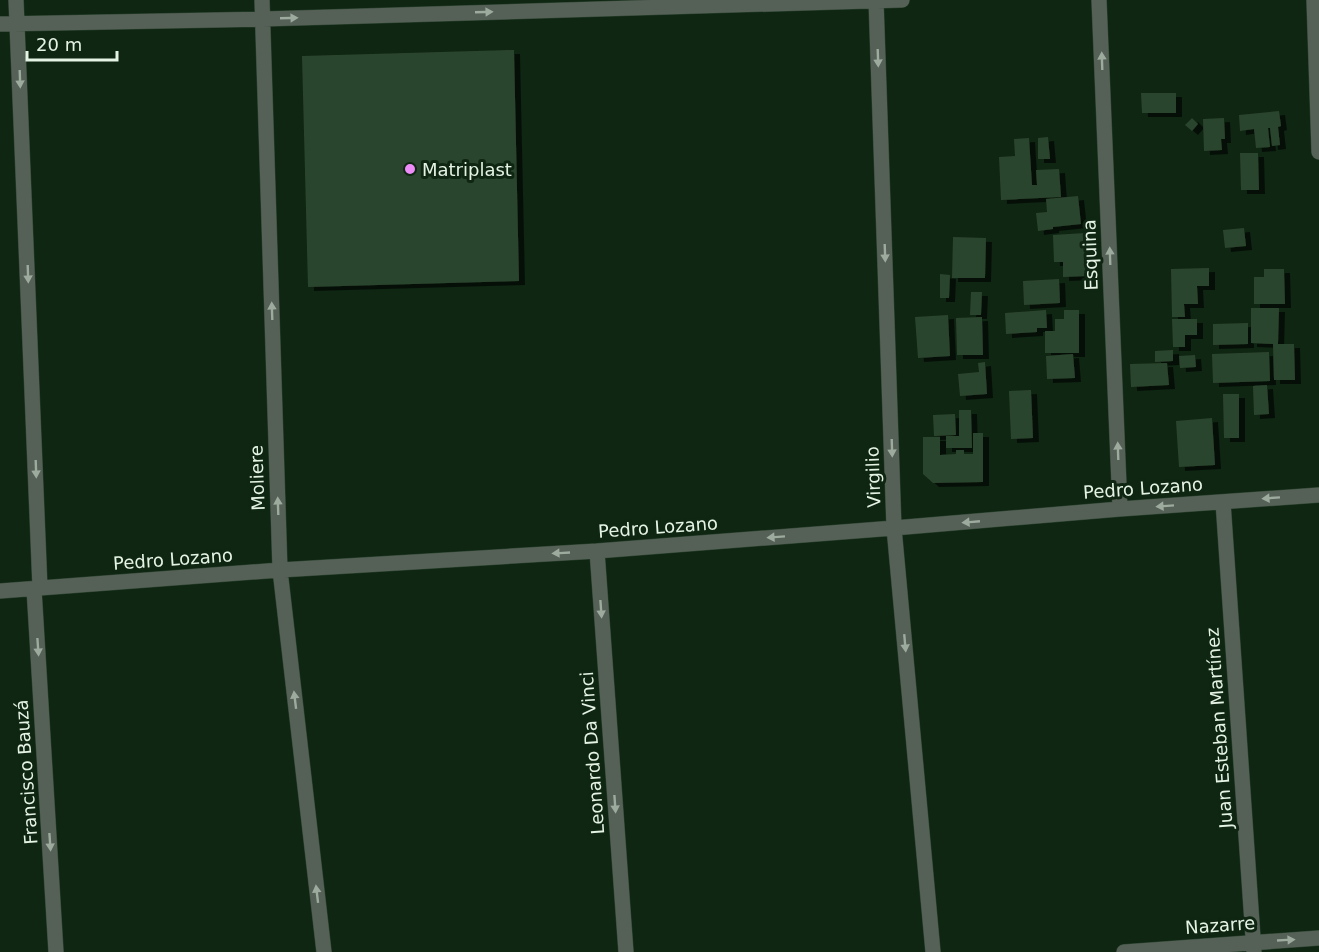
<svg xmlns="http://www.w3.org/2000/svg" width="1319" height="952" font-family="'DejaVu Sans',sans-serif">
<defs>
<filter id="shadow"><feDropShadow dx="6" dy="4" stdDeviation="0" flood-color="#0009"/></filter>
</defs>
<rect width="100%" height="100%" fill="#0e2612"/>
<path fill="#2c442e" filter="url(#shadow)" d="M514,50L519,281L308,287L302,56Z
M1141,93H1176V113H1142Z
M1279,111L1281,126L1278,127L1280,145L1272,146L1270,128H1268L1270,147L1256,148L1254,129L1240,131L1239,115Z
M1192,118L1198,124L1192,131L1185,125Z
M1224,118L1225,139H1221L1222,150L1204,151L1203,119Z
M1048,137L1050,159H1038V138Z
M1029,138L1032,185H1037L1036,170L1059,169L1061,197L1001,200L999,157L1015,156L1014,139Z
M1240,153H1258L1259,190H1241Z
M1078,196L1081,224L1053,227V229L1038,231L1036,213L1047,212L1046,199Z
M1244,228L1246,246L1225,248L1223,230Z
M1085,233L1087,276L1063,277V262H1054L1053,235Z
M953,237L986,238L985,278H952Z
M1209,268V286H1197L1198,304H1184L1185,317H1172L1171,269Z
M1264,269H1284L1285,304H1254V277H1264Z
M940,274L950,275L949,298H940Z
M1059,279L1060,303L1024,305L1023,281Z
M971,292H982L981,315H970Z
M1251,308H1279L1278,344H1294L1295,380H1274L1273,344L1251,343Z
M1046,310L1047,328H1037V332L1006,334L1005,313Z
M1064,310H1079V353H1045V331H1055V319H1064Z
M948,315L950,356L918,358L915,317Z
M982,317L983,355H957L956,318Z
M1172,319H1197V335H1185V347H1173Z
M1248,323V344L1213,345V324Z
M1173,350V361L1155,362V351Z
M1269,352L1270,381L1213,383L1212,354Z
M1073,354L1075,378L1047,379L1046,356Z
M1195,355L1196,367L1180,368L1179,356Z
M985,362L987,394L960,396L958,374L979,372L978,363Z
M1167,363L1169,385L1131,387L1130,364Z
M1267,385L1269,414L1254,415L1253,386Z
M1031,390L1033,438L1011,439L1009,391Z
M1223,394H1239V438H1224Z
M959,410H971L972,448H946V436H959Z
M955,414L956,435L934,436L933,415Z
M1212,418L1215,465L1179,467L1176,421Z
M973,433H983V482L933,483L923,474V437H940V455L956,454V450H964V454H973Z"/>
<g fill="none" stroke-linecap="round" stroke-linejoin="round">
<defs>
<path id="minor" d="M16,0L40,588
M262,0L280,570L324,952
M876,0L894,528L933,952
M1099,0L1120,509
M1314,0L1319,152
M0,24L263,19L902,0
M1223,502L1254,952
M597,551L626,952
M34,589L56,952
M0,591L280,570L597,551L894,528L1120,509L1319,495
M1124,952L1319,938"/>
</defs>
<use href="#minor" stroke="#2c4330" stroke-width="16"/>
<use href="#minor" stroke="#556056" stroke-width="15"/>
</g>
<defs><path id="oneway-solid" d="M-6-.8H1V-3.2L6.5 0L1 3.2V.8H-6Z" transform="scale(1.5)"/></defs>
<g fill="#9daa9e">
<use href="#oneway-solid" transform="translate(484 12) rotate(-2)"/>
<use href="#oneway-solid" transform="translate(289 18) rotate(-2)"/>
<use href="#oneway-solid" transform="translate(878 58) rotate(88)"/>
<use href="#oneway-solid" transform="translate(1102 61) rotate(-92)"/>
<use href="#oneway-solid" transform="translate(20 79) rotate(88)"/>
<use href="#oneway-solid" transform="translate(885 253) rotate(88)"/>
<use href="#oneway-solid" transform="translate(1110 256) rotate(-92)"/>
<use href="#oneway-solid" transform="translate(28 274) rotate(88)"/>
<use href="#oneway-solid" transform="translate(272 311) rotate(-92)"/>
<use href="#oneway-solid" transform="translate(892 448) rotate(88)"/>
<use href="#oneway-solid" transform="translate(1118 451) rotate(-92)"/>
<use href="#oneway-solid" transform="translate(36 469) rotate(88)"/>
<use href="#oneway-solid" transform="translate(1271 498) rotate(176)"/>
<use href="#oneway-solid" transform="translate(278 506) rotate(-92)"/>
<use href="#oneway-solid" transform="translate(1165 506) rotate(176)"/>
<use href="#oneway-solid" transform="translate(971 522) rotate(175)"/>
<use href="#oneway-solid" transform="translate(776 537) rotate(176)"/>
<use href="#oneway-solid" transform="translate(561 553) rotate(177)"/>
<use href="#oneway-solid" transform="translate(601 609) rotate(86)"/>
<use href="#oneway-solid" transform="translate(905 643) rotate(85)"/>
<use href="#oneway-solid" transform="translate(38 647) rotate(86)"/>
<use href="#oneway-solid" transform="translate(295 700) rotate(-97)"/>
<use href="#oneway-solid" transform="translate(615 804) rotate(86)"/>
<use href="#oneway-solid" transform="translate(50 842) rotate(86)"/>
<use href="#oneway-solid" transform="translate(317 894) rotate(-97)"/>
<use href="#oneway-solid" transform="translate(1286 940) rotate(-3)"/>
</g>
<circle fill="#ed8cf9" stroke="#0e2612" stroke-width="2" cx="410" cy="169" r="6"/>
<g text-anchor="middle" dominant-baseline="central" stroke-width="6" stroke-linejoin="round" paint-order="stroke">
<g font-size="18" fill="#e5f3e5" stroke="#0e2612" text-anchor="start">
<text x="422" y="169">Matriplast</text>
</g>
<g font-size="18" fill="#e5f3e5" stroke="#0e2612">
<text transform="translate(1090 255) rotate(-92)">Esquina</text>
<text transform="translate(873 477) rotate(-92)">Virgilio</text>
<text transform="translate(257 478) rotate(-92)">Moliere</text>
<text transform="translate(1143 488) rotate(-4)">Pedro Lozano</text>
<text transform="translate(658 527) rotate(-4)">Pedro Lozano</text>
<text transform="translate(173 559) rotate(-4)">Pedro Lozano</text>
<text transform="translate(1219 728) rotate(-94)">Juan Esteban Martínez</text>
<text transform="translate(592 753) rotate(-94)">Leonardo Da Vinci</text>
<text transform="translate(26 772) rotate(-94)">Francisco Bauzá</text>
<text transform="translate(1220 925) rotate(-4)">Nazarre</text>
</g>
</g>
<path d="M27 51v9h90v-9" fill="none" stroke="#e5f3e5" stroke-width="3"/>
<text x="36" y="51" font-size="18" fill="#e5f3e5" stroke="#0e2612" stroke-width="4.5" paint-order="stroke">20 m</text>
</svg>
